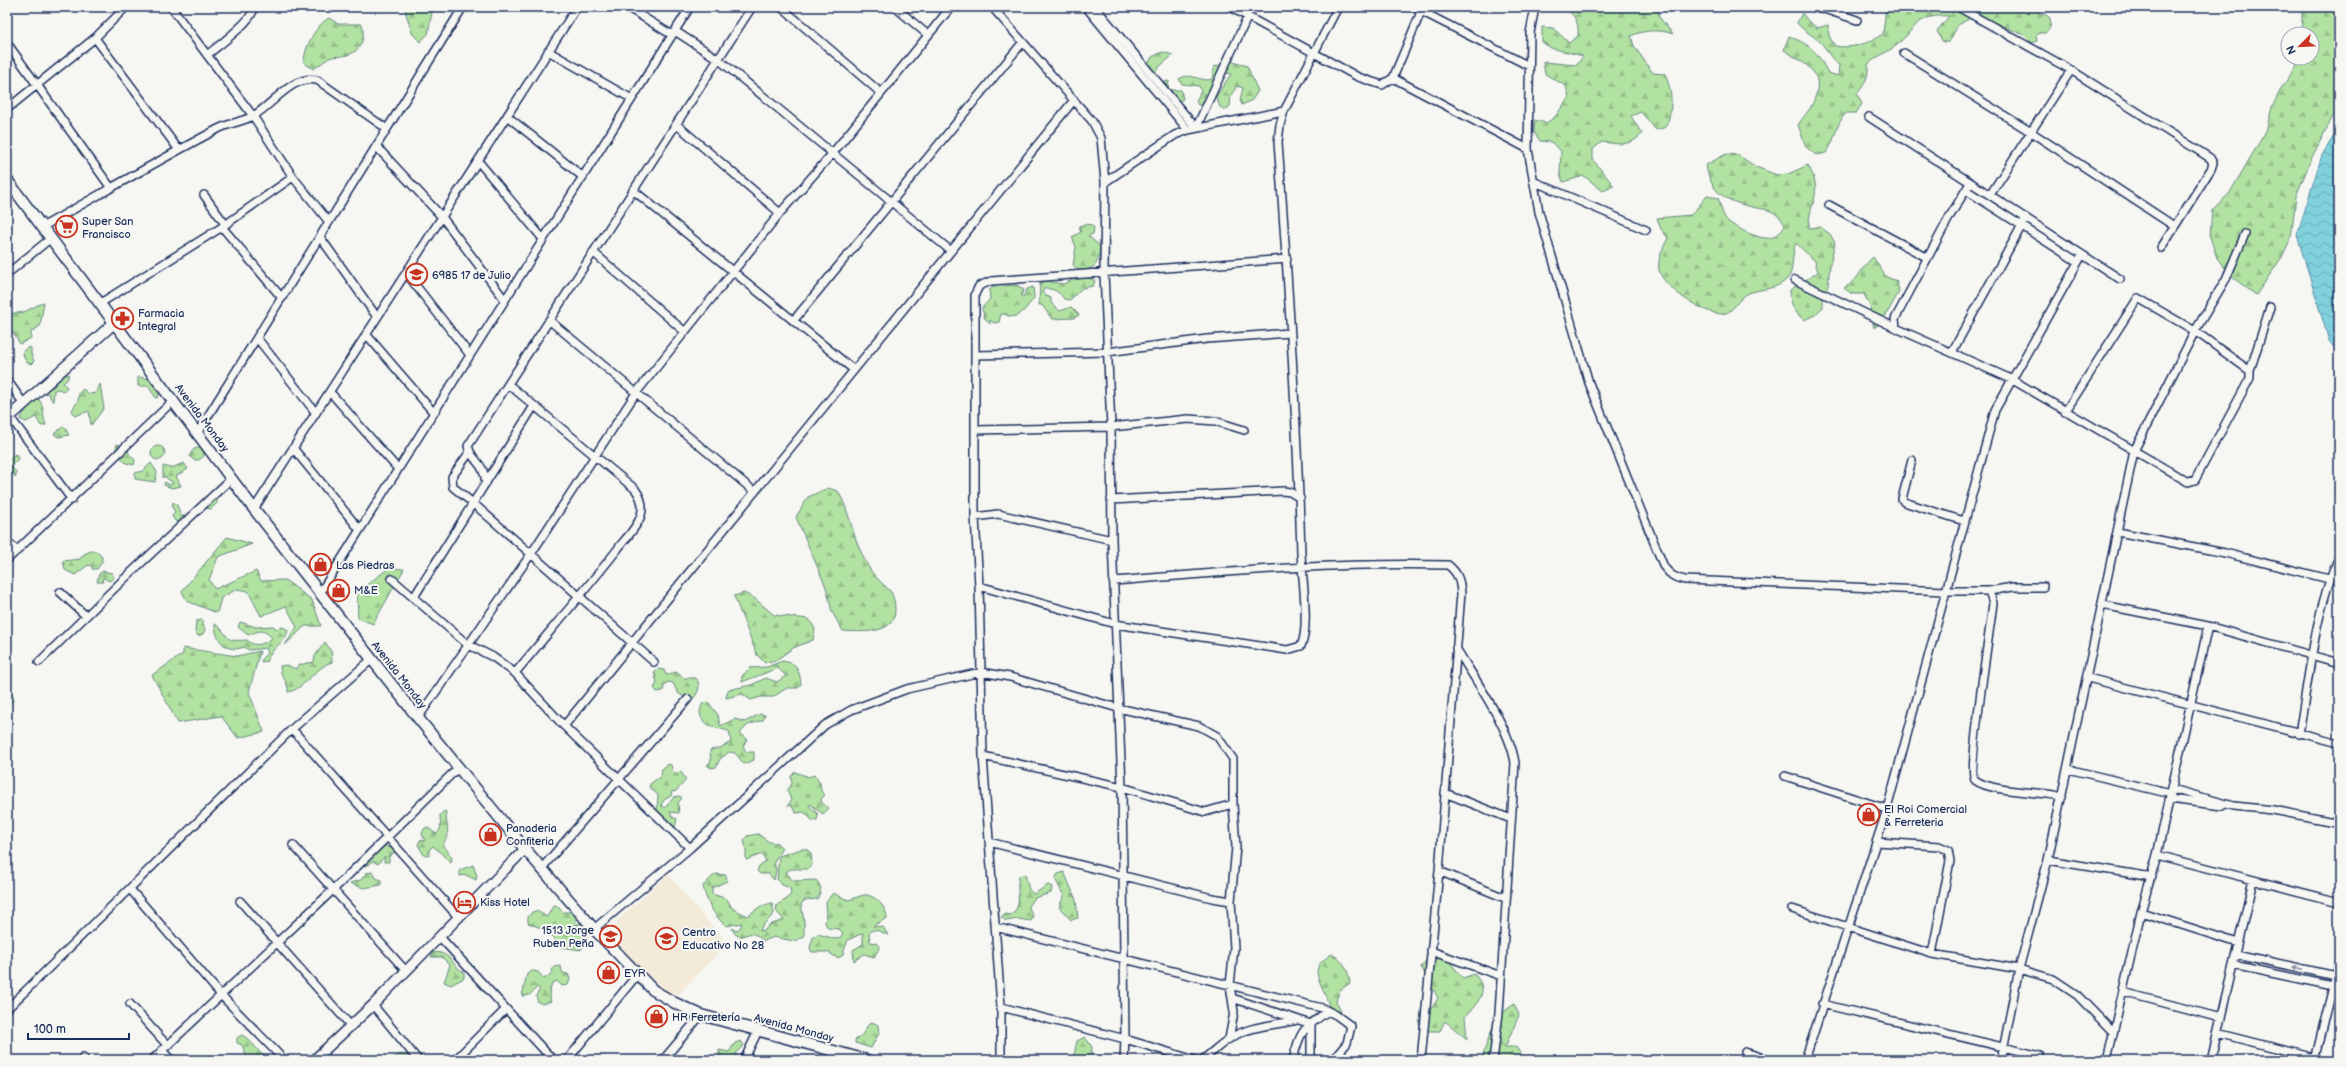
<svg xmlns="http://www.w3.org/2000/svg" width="2346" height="1067" font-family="'Balsamiq Sans',sans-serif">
<defs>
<pattern id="forest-firs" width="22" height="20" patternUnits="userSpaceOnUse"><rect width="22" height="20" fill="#b2e2a1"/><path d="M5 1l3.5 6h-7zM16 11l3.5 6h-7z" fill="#98c28d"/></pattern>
<pattern id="water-waves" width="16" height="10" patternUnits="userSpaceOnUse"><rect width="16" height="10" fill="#81d1dd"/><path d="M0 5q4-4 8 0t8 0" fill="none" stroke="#69aab6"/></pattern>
</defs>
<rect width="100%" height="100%" fill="#f6f6f2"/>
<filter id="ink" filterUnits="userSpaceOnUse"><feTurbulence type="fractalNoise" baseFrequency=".025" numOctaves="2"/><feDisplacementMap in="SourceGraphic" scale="8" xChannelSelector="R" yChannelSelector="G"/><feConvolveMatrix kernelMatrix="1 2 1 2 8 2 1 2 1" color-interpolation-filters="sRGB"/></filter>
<g filter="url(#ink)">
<path fill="#f4eada" d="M668,874L727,944L676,997L657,987L606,931Z"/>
<path fill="url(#forest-firs)" stroke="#668880" d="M406,7H433L428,34L420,42L412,33L405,10Z
M1564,7H1658L1659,17L1673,34C1660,29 1643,30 1631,36L1634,46L1653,73L1665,74C1673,92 1673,109 1666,127L1656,130L1641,112L1631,116L1642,134C1629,147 1619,144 1602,142L1593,149V160L1614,186L1603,191L1584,176L1563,182L1560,174L1561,151L1551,142L1540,141L1534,132L1535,120L1546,123L1555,117L1569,97L1566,86L1545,74L1543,62L1577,65L1583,56L1551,48L1542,42V27L1553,28L1569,43L1578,36C1579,21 1575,16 1564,7Z
M1886,7H2036L2040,14H2045L2050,18C2051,25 2051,29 2045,33H2040L2036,36L2037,41L2032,43L2024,35L1976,15L1958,25L1949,42H1943L1937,31L1949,16C1917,14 1917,27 1897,45C1888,52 1877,56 1868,64C1869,77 1865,84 1857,94L1862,104L1856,113H1846C1835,125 1836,140 1826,153L1816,155L1806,147L1798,125C1802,118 1809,111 1812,105C1827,72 1809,67 1784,50L1789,36C1812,46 1816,50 1828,73L1838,76L1839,65C1831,59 1829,53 1823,45C1816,36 1805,33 1797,23L1802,13L1808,21L1817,28L1828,25L1829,36L1835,46C1853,49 1867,44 1883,34Z
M2302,7H2339V105L2313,155L2296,196L2291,238L2282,257L2256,295L2232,277L2217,258L2210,237L2212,210L2229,194L2266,131L2272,107L2282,87L2296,67L2299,58H2312V34H2302Z
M329,18L338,24H362C366,40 360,54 342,56C339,57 335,56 332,57C326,59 319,66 313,69L304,63C304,47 316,25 329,18Z
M1162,52L1173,55L1158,68L1154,75L1163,82L1169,81L1168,90H1181L1183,99L1178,102L1146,67L1152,57Z
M1230,61L1247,66L1258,91L1252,100L1242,105L1240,100L1243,88L1237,86L1231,95L1230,106L1226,110L1220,107L1216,97L1231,74L1225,73L1203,106L1198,105L1196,101L1201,91L1199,86L1182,84L1179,79C1191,71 1201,83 1212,79L1214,67Z
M1726,154L1738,155L1756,167L1777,175L1788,174L1808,165C1825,196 1808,201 1809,228L1820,227L1830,234L1835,243L1830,264L1828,286L1823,297V307L1815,315L1804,320C1793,311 1790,303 1790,290L1818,272L1815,261L1796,243C1791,254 1794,272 1788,278C1778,290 1762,288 1749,293C1737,298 1734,314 1721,314C1704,314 1662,287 1659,270C1657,259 1663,248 1668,238L1661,229L1657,218L1691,215L1707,196L1718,198C1720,204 1722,213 1725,218C1730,226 1760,240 1769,238C1777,237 1781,231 1785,225C1783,222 1780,217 1777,215C1772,210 1763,209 1757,208C1729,202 1711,196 1706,165Z
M1085,224L1092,225L1094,228L1093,234L1088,236L1100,246C1098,262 1098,270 1079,270L1073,265L1076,247L1072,237L1081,232L1079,226Z
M1873,257L1886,277L1897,281L1899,292L1882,322L1874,328L1870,306L1864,294H1852L1844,288C1861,279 1860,268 1873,257Z
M1084,275L1095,281L1093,286L1082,288L1070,300L1064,299C1060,292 1054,289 1045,288L1042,293L1051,298V303L1060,311L1071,307L1079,315L1074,318L1052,319L1042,305H1039L1040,283L1046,281L1063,284Z
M1017,285L1024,290L1021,295L1023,297L1027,289L1033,287L1034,298C1025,309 1019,322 1004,314H1001L999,322L994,323L990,320V324L984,317L982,308L990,299L989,290L994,287Z
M44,302L40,326L31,332V338L20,344L13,332L7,334V314L24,312Z
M29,347L31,348V354L34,361L31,364L26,362L23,354L24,350Z
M69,374L67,380L63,383L67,387L64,392L59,389L54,390L53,402L48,393L44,394L43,388L54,387L58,377Z
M138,377L151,379L159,395L158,397L156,398L148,386H138Z
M100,384L104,408L91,425L89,411L75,416L72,410L78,401L79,393L83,389L89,394L96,393Z
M38,398C45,407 42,416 46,425L41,426L36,417L26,422L20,419L33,400Z
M64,426L69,435L58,437L54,434Z
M117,444L120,445L121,450L128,449L129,454L135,460L134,465L126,463L115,452Z
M151 453a7 7 0 1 1 14 0a7 7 0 1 1-14 0Z
M199,448L204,451V456L199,460H194L189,456L194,449Z
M16,454L18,459L11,466L16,472V477L7,470C7,463 9,457 16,454Z
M151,463L157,472L155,482L135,479V473L143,471Z
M184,463L188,469L176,476L181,486L172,488L164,485L165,482L170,485L173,483L164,476L163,478V466L171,468Z
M828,488L838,491C850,511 852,536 863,556C866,563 871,572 876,577C880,582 887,587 891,592C894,598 895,603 895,610C896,635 860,632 843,631L832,612L826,587L796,517L808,497Z
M218,495L217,503L211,509L205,508L204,506Z
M173,502L177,505L181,516H187L181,522L175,521L172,516L175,512L172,507Z
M227,537L252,544L218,557L209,580L215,589L256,571L261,581L285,580L312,600L321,626H305L285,645L297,627L286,606L261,616L248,591L237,589L221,598L217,613L187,601L182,591Z
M91,551H96L102,557V562L97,569H92V566L88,565L75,575L65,570L63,561L80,559L84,554Z
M389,568L404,569L373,624L358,618L357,592Z
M103,571L112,573L114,578L109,581L104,578L102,579L103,582H97L99,574Z
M744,593L754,598L774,615L809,619L815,629L813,640L793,648L776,660L765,663L757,655L734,596Z
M202,620L205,630L203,634L198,636L195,632L196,621Z
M240,622L256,627L273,626L277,629L283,627L288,630C286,643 270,648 267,661L261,662L263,657L268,653L266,648L249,650L244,647C227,654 215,640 215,624C232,636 221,642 247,640C255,648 264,644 272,638C263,628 259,631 248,635L238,627Z
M325,642L331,651L332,662C317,666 302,691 288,692C289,682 280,677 280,666L286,665L296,669L298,665L314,662L315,656Z
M183,648L237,656L260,651L249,692L264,732L238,738L221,716L178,723L152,675L183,654Z
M782,661C796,662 800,671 801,684L798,688H787L773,697H761L751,700L742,694L726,698L728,690L751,685L766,678L777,682L786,676L778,668L742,682V676L750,668L767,667Z
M658,669L664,670L666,675L676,672L684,678H696C701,685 699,691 694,698L689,700L678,693L673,683L668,682L664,686L663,691L657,692L654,688L657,683L654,672Z
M7,686L14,699L7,707Z
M708,702L718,715L720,726L735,719L745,722L760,714L765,715L763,720L748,725L740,733L747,739L743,746L746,752H754V760L744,764L735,753L729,752L720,759L716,767L711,768L707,765L711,761L710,750L720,748L731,742L729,731C715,728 692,723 703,703Z
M668,764L671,765L673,773L681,772L686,780L675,792L672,791L671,796L664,800L661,805L665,808L674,797L680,796L682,798L678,803L679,813L670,812L672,817L677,819L675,827L657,811L658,795L649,787L650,784L661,776L662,769Z
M795,772L809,777L814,775L820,783L821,791L825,795L821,799L822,803L829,808L823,814L810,804L809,806L818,814L817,820H812L804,812L796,813L791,805L788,806L791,800L787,790L792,784L791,776Z
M444,811L446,812C445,823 452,832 443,844L452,858L451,862L433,846L429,850V856L424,855L418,845L420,840L425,841L422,834L424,829L427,827L436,834C443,829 440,823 440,815Z
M758,834L769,842L777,843L782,848L774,862L776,870L774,880L769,874H760L757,871L759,866L766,861L762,854L746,860V849L744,840L747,836Z
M384,846L398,850L389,856V862H384L385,856L378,864L373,861L369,865H363L378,849Z
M801,849H806L811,853L812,865L808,869H791L786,872L793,881L816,880C822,886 822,892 817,899L805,900L801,904L804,921V937L794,941L774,937L764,941C752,933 755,931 740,937L735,934L732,928L736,931L740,928L742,923L726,926C714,916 706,901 703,886L715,874L726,875L727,881L712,888V894L727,899L732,908L747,916L761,906L772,903L774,914L762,926L760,931L765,930L769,925L784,920L776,911L777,905L787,899L791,894L790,888L780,884L777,879L779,856Z
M473,865L477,876L476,880L466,875L460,876V870Z
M372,872L376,878L381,880V885L364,888L351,884L350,883L361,880L366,873Z
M1064,872L1076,900L1078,918L1071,920L1059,907L1064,896L1055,879L1058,874Z
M1025,874L1029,890L1034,894L1048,885L1052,887L1051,893L1035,898L1028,906L1033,916L1031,921L1018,919L1006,921L1001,917L1006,914L1011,915C1024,905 1015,890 1019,876Z
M833,893L848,900C853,899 859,896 864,895C875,894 887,908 887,918L873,926L883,927L888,935C881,933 875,926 869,933L870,942L876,943L880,947L874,957L864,954L854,961L853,950L863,944V933L848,940L842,956L837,958L828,952H812L810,948L813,937L818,934L835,939L840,938L843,933L839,929L828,928L825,923L827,913L826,902Z
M556,905L563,912H574L576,917L575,925L580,923L582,925L585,940L581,950L561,947L548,931L528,923V917L532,912L537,911L547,917L553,906Z
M433,952C454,953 449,964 464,972V978L451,985L444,982L450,965L442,957H431Z
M1332,954C1344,962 1348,968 1350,983L1340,990L1336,1001L1341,1012H1333C1328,1005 1327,999 1324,992C1316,973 1311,967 1332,954Z
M1440,954C1451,960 1454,969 1463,978L1474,974C1491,991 1478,1002 1465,1017L1467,1039L1445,1021L1440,1031H1429L1419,1025L1421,1013L1432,1008L1438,998L1421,967L1428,958Z
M560,966L563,973L568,974L570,979L568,985L562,986L557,981L552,983L549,993L551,1001L543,1004L538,1002L536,996L540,989L537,987C533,992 531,996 522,996L527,974L532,971L538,972L544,979L551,974L554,967Z
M1514,1004L1519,1015L1505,1047H1516L1523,1057L1521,1060H1483L1484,1051L1496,1018Z
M872,1022L878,1025L879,1033L871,1048L855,1043V1040C866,1035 864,1026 872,1022Z
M242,1035C252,1040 258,1053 269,1060H248L242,1045L237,1043V1038Z
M1085,1037L1092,1047L1091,1060H1073L1077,1041Z
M741,1041L744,1045L736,1053V1055L744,1060H723L719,1058V1050L729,1052L735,1043Z
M399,1055H407V1060H391Z"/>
<path fill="url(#water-waves)" stroke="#5890aa" d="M2339,128V354L2329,341L2297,235L2322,155Z"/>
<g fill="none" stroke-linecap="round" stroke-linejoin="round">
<defs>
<path id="minor" d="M171,7L253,116L293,177L329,222
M627,7L672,35
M781,7L881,93
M895,7L928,35
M992,7L1092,121L1101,138L1105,182L1104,273L1111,427L1112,540L1122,787L1125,1039L1124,1060
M1086,7L1188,130
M1095,7L1196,128L1248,16
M1230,7L1358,77L1382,85L1393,78L1423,7
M1413,7L1529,66
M1535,7L1530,33L1528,149L1539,212L1589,383L1664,567C1670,575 1675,578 1685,580L1946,591H1989L2013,587H2043
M1818,7L1857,20
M1958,7L2071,70L2210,158L2213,163L2211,169L2161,248
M675,31L718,59L951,251
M95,38L179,150
M7,43L111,188
M548,51L632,99
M1904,53L2031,132L2174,226
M207,55C218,46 254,20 254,7
M1393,78L1528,149
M7,109L95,38L126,7
M507,116L583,177
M1869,117L2120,279
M676,124L780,213
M376,146L442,217L505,300
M478,161L543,239
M1533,181L1646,230
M1105,182L1175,135L1188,130L1284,111
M633,190L854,370
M1966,190L2078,262
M204,195L225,224
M1990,195L2071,70
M1829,205L1928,258
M42,227C101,194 159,160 218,129C229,123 242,122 253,116C273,105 291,75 317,80L387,129
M222,227L282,298
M320,237L377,317
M593,252L685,332
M406,273L470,355
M7,274L51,238
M1795,280L1896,328L2011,379L2188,482L2195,480L2250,378V371L2195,331L2138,298L2065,412
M99,304L222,227L293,177
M549,320L755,492
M794,320L1023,42
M1896,328L1895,319L1950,216L1970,183
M366,334L434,413
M257,338L316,413
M1952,352L2026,218
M975,355L1107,352L1207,339L1290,333
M2250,371L2270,307
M7,380L24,404
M508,384L635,489C641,497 644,505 641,515C638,527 624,540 617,550C584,592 549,632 515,673
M330,392L398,469
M10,417L72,500
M975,430L1111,427L1188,419L1215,421L1244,430
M198,432L463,7
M293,448L360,530
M469,453L452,477L453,487L474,504L654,662
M1912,460L1902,499L1904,502L1964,521
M486,483C483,460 472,462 468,446L752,7
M1111,500L1283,491L1290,492L1300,498
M254,509L577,7
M975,517L998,514L1112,540
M2118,532L2225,553L2329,579
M7,541L17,551
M7,560L174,400
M392,579L467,644L493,657L515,673L564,726L690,848
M1113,581C1225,572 1336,562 1448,565C1458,573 1460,580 1461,593L1439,871L1421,1060
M979,586L1115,624L1287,650L1301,646C1310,628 1302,576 1301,553C1297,416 1288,279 1278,142L1280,125L1284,111L1338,7
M1989,591L1993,603C1991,623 1967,774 1975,780C1990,792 2041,792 2062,796
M60,592L86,616
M320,593L690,7
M414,597L534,406
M2103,605L2208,626L2339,663
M1456,648C1475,680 1510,728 1515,763L1499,1013L1493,1060
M39,662L123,580L232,478
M2088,678L2339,743
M418,718L531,554L636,393L780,213L832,154L951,7
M564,726L1074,100
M292,729L459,918
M2299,734C2309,677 2315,610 2339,557
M983,756L1122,787L1205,812L1233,804
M2068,769L2171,794
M1785,776L1887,809
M2172,789L2234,806L2273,810L2339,823
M1445,793L1511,819
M2170,799L2222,806
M989,842L1212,898L1231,901
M1877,842L1939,846L1948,850L1950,861L1932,954
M293,845L406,971
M2157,855L2339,902
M2048,860L2152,877
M542,868L688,699
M1439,871L1505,898
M130,889L221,995L284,1060
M240,901L351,1026
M1792,909L1932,954L2019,969L2053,979L2077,995L2113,1032
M2141,912L2238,943
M995,927L1322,1008L1336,1015L1351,1026L1347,1043L1333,1060
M594,929L690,848L825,725L851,710L907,689L981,672L1010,677L1118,708L1199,726L1217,736L1233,759V804L1236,847L1231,901L1234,948L1230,985L1234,1012L1229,1039
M440,937L553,1060
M1431,951L1501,976
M2236,954L2336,976
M2233,965L2333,986
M2123,992L2221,1018
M1232,998L1311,1024V1060
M130,1004L167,1045
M1822,1004L2041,1056
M373,1005L418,1060
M1001,1007L1125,1039L1195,1060
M7,1009L292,729L372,659
M2217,1033L2315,1058
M162,1050L171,1060
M1745,1052L1769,1060
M83,1057L85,1060
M152,1060L333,890L459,767
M455,1060L505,1010
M567,1060L637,975
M663,1060L701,1015
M744,1060L758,1031
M1001,1060V1007L983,756L979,586L975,517V294L979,286L991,281L1287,259
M1202,1060C1211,1054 1219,1045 1229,1039C1248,1026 1275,1025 1297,1020
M1293,1060C1300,1030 1303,1029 1328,1011
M1805,1060L1887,809L1995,410L2082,255
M2001,1060L2019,969L2048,860L2134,451L2195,331L2226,279L2245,234
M2107,1060L2141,912L2157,855L2208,626
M2211,1060L2253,880
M2315,1060L2339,962"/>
<path id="tertiary" d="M314,1060L373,1005L525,849"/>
<path id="secondary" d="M7,180L254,509L418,718L525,849L594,929L653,990L675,1003L701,1015L867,1060
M7,419L114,323"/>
</defs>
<use href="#minor" stroke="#1b2f5e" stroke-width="10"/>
<use href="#tertiary" stroke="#1b2f5e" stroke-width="12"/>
<use href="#secondary" stroke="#1b2f5e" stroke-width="13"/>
<use href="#minor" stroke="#f6f6f2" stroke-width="7"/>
<use href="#tertiary" stroke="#f6f6f2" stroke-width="9"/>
<use href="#secondary" stroke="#f6f6f2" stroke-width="10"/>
</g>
<defs><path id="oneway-solid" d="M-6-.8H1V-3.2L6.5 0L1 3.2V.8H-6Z"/></defs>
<use fill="#8892a8" href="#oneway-solid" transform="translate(2298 968) rotate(-167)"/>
</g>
<defs>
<symbol id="supermarket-ring" viewBox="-11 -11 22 22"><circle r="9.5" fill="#f6f6f2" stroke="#c8321e" stroke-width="1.5"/><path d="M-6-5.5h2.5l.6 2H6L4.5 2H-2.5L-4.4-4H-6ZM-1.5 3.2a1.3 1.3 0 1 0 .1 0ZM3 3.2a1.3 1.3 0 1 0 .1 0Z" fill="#c8321e"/></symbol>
<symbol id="school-ring" viewBox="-11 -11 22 22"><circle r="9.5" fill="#f6f6f2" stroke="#c8321e" stroke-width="1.5"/><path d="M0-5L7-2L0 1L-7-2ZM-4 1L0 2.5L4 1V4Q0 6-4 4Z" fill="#c8321e"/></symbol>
<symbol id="pharmacy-ring" viewBox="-11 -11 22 22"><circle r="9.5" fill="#f6f6f2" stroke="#c8321e" stroke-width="1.5"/><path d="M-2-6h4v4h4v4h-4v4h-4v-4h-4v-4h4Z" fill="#c8321e"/></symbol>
<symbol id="shop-ring" viewBox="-11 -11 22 22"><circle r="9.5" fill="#f6f6f2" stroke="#c8321e" stroke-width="1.5"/><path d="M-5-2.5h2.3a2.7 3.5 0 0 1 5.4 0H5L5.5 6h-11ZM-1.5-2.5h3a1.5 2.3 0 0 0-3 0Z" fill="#c8321e"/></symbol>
<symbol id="hotel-ring" viewBox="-11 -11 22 22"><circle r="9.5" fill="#f6f6f2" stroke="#c8321e" stroke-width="1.5"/><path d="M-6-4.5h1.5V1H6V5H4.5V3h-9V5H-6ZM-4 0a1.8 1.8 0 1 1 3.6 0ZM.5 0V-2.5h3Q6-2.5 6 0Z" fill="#c8321e"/></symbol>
</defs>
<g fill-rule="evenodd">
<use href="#supermarket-ring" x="54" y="214" width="25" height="25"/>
<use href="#school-ring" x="404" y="262" width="25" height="25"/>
<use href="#pharmacy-ring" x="110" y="306" width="25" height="25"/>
<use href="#shop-ring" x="308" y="552" width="25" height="25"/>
<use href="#shop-ring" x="326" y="578" width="25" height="25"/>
<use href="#shop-ring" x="1856" y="802" width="25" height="25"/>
<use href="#shop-ring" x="478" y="822" width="25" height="25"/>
<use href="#hotel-ring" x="452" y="890" width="25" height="25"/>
<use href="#school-ring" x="598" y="924" width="25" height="25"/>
<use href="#school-ring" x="654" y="926" width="25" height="25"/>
<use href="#shop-ring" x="596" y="960" width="25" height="25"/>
<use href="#shop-ring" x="644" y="1004" width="25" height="25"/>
</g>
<g text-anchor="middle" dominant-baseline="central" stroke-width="4" stroke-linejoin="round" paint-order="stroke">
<g font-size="11" fill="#1b2f5e" stroke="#f6f6f2" text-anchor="start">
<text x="82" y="221">Super San<tspan x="82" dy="13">Francisco</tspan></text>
<text x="432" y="275">6985 17 de Julio</text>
<text x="138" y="313">Farmacia<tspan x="138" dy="13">Integral</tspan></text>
<text x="336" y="565">Las Piedras</text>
<text x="354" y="590">M&amp;E</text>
<text x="1884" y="809">El Roi Comercial<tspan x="1884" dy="13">&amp; Ferreteria</tspan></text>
<text x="506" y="828">Panaderia<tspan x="506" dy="13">Confiteria</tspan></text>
<text x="480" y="902">Kiss Hotel</text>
<text x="594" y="930" text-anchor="end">1513 Jorge<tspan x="594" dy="13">Ruben Peña</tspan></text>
<text x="682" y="932">Centro<tspan x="682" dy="13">Educativo No 28</tspan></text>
<text x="624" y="973">EYR</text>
<text x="672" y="1017">HR Ferretería</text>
</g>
<g font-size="11" fill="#1b2f5e" stroke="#f6f6f2">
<text transform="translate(202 418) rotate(53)">Avenida Monday</text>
<text transform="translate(399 675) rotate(52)">Avenida Monday</text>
<text transform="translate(794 1028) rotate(15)">Avenida Monday</text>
</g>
</g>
<rect width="2346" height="1067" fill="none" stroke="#f6f6f2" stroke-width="24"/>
<rect x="12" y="12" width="2322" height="1043" fill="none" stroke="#1b2f5e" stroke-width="1.5" filter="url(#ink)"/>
<g transform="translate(2300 46) rotate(246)"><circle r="19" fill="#f6f6f2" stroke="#9ea6b7"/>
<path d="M0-3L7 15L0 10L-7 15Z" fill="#c8321e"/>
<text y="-6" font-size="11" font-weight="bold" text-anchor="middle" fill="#1b2f5e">N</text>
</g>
<path d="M28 1033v6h101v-6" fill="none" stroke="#1b2f5e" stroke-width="2"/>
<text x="34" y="1033" font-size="12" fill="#1b2f5e" stroke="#f6f6f2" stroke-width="3" paint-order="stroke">100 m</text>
</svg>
